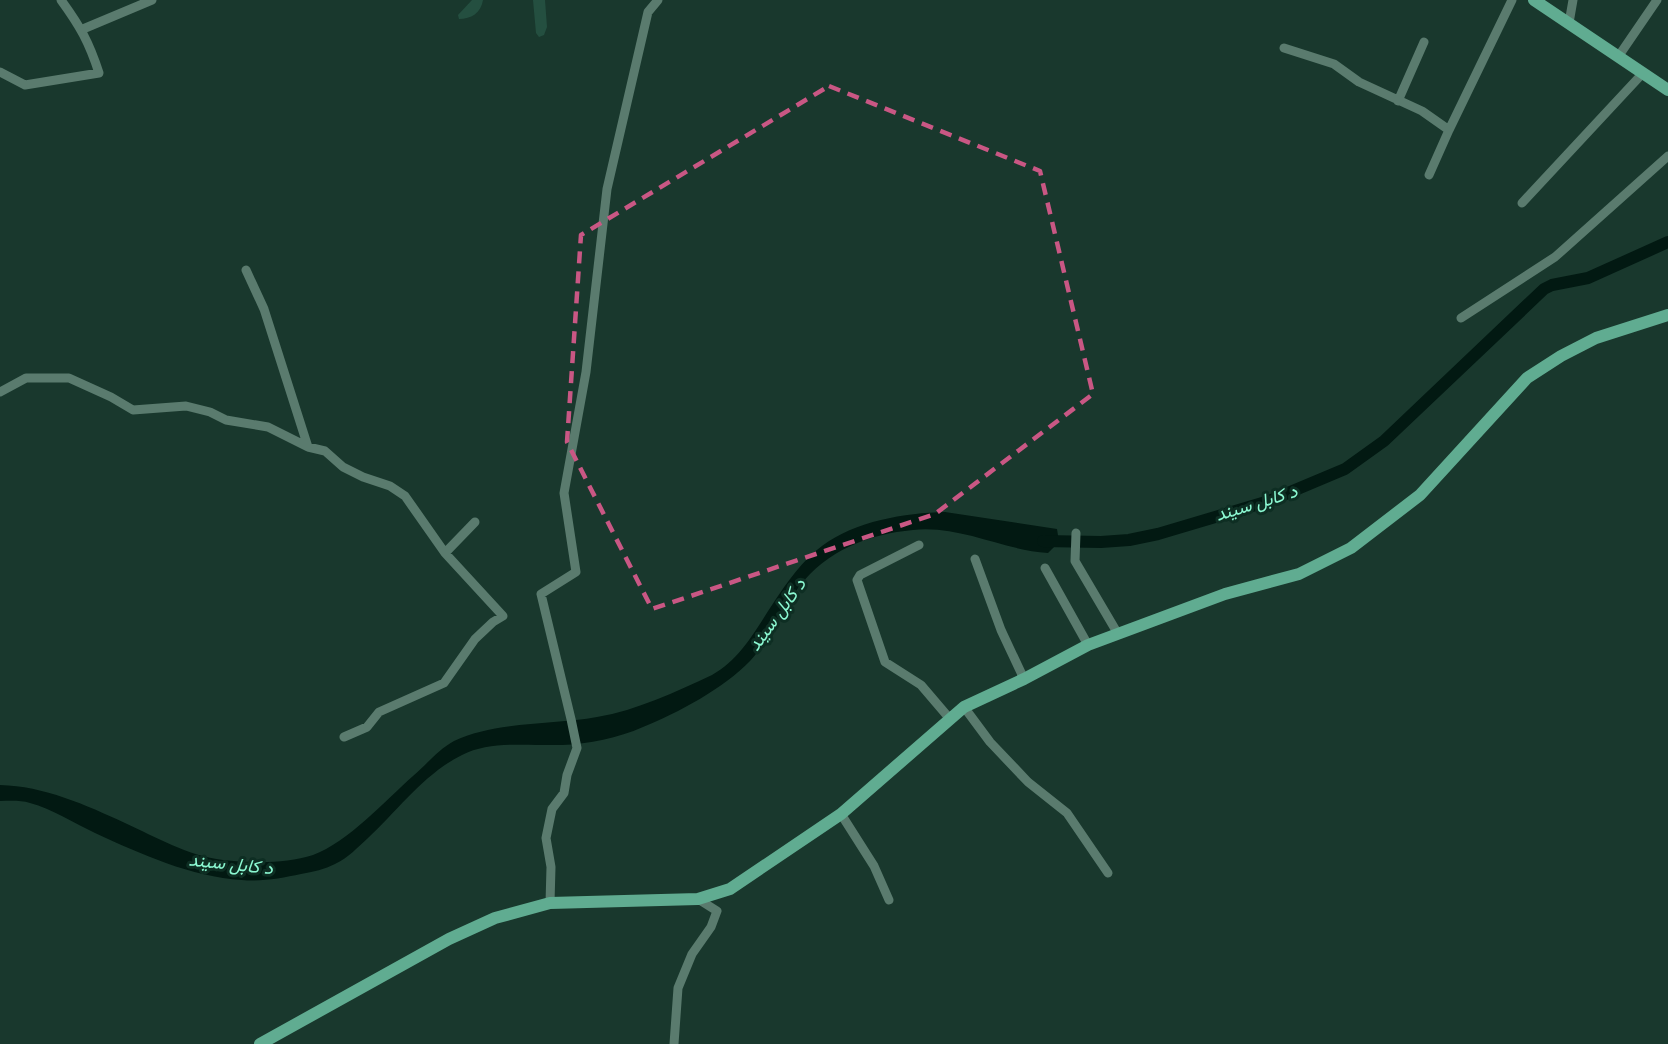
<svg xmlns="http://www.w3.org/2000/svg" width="1668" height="1044" font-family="'Noto Sans',Vazirmatn,sans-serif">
<rect width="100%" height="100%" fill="#19382d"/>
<path fill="#244f40" d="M472,0H483C481,13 471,19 459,19L458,15Z
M533,0H545L547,27L544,35L539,37L536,33Z"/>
<path fill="#021912" d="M945,512L1057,529L1059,542L1048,553C1002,550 960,525 913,530C869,534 827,550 799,587C781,611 770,639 750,661C724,688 678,713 643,727C618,738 589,744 562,745C530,746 491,740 462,755C425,773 398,810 368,838C358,847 348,858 335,864C325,869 313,872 301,874C282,878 261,882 242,880C191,877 141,854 95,833C74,823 52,809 30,803C20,800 10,801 0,801V785C44,786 86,805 125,823C156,837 188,856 223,860C251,863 286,864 313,855C348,842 385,801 413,776C426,765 439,749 454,741C495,721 553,725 597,717C638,710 675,692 712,675C742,658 756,629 774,602C787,582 803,560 822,546C855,521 905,513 945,512Z"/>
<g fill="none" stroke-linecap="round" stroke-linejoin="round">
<path stroke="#021912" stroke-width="12" d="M1043,541L1101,542L1129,540L1158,534L1269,501L1345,469L1384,441L1544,289L1552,285L1588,278L1668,242"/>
<path stroke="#5a7b6e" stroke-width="9" d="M1569,23L1573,0
M83,29L152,0
M1284,48L1334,64L1359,82L1422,111L1449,130
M1618,57L1657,0
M0,72L25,85L99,73C89,42 80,26 61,0
M1398,101L1424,42
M1429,175L1449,130L1512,0
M1522,203L1643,73
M246,270L264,309L308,447L325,451L343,467L363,477L390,486L405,496L445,553L503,616L493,622L475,639L444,683L379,712L367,727L344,737
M1461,318L1555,257L1668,156
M0,392L26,378H69L111,397L133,410L186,406L210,412L226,420L268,427L308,447
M1076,533L1075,561L1118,634
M919,545L860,575L857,580L885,662L921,685L950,719
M445,553L475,522
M975,559L1001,630L1024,679
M1045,568L1088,645
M964,707L990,742L1028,782L1067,813L1108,873
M841,814L874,866L889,900
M550,903L551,867L546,838L552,809L564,793L567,775L577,748L571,719L541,594L576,572L564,493L586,372L607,189L648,12L658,0
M674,1044L678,988L692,954L711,927L717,911L698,899"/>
<path stroke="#60ac91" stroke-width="12" d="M1534,0L1668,90
M260,1044L449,939L495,918L550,903L698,899L730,889L841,814L964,707L1024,679L1088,645L1225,594L1299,574L1351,548L1420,495L1527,378L1561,356L1596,338L1668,315"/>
</g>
<path fill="none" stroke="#c95784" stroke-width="4.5" stroke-dasharray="12 8" stroke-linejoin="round" d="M829,86L1040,171L1093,394L935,514L652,609L567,442L581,235Z"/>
<g text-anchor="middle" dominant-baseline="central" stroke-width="6" stroke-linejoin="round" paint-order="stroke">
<g font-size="18" font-style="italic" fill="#8cfad3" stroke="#0e2e23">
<text transform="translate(1256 502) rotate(-17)">د کابل سيند</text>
<text transform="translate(776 614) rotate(-54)">د کابل سيند</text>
<text transform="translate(231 863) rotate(6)">د کابل سيند</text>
</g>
</g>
</svg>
